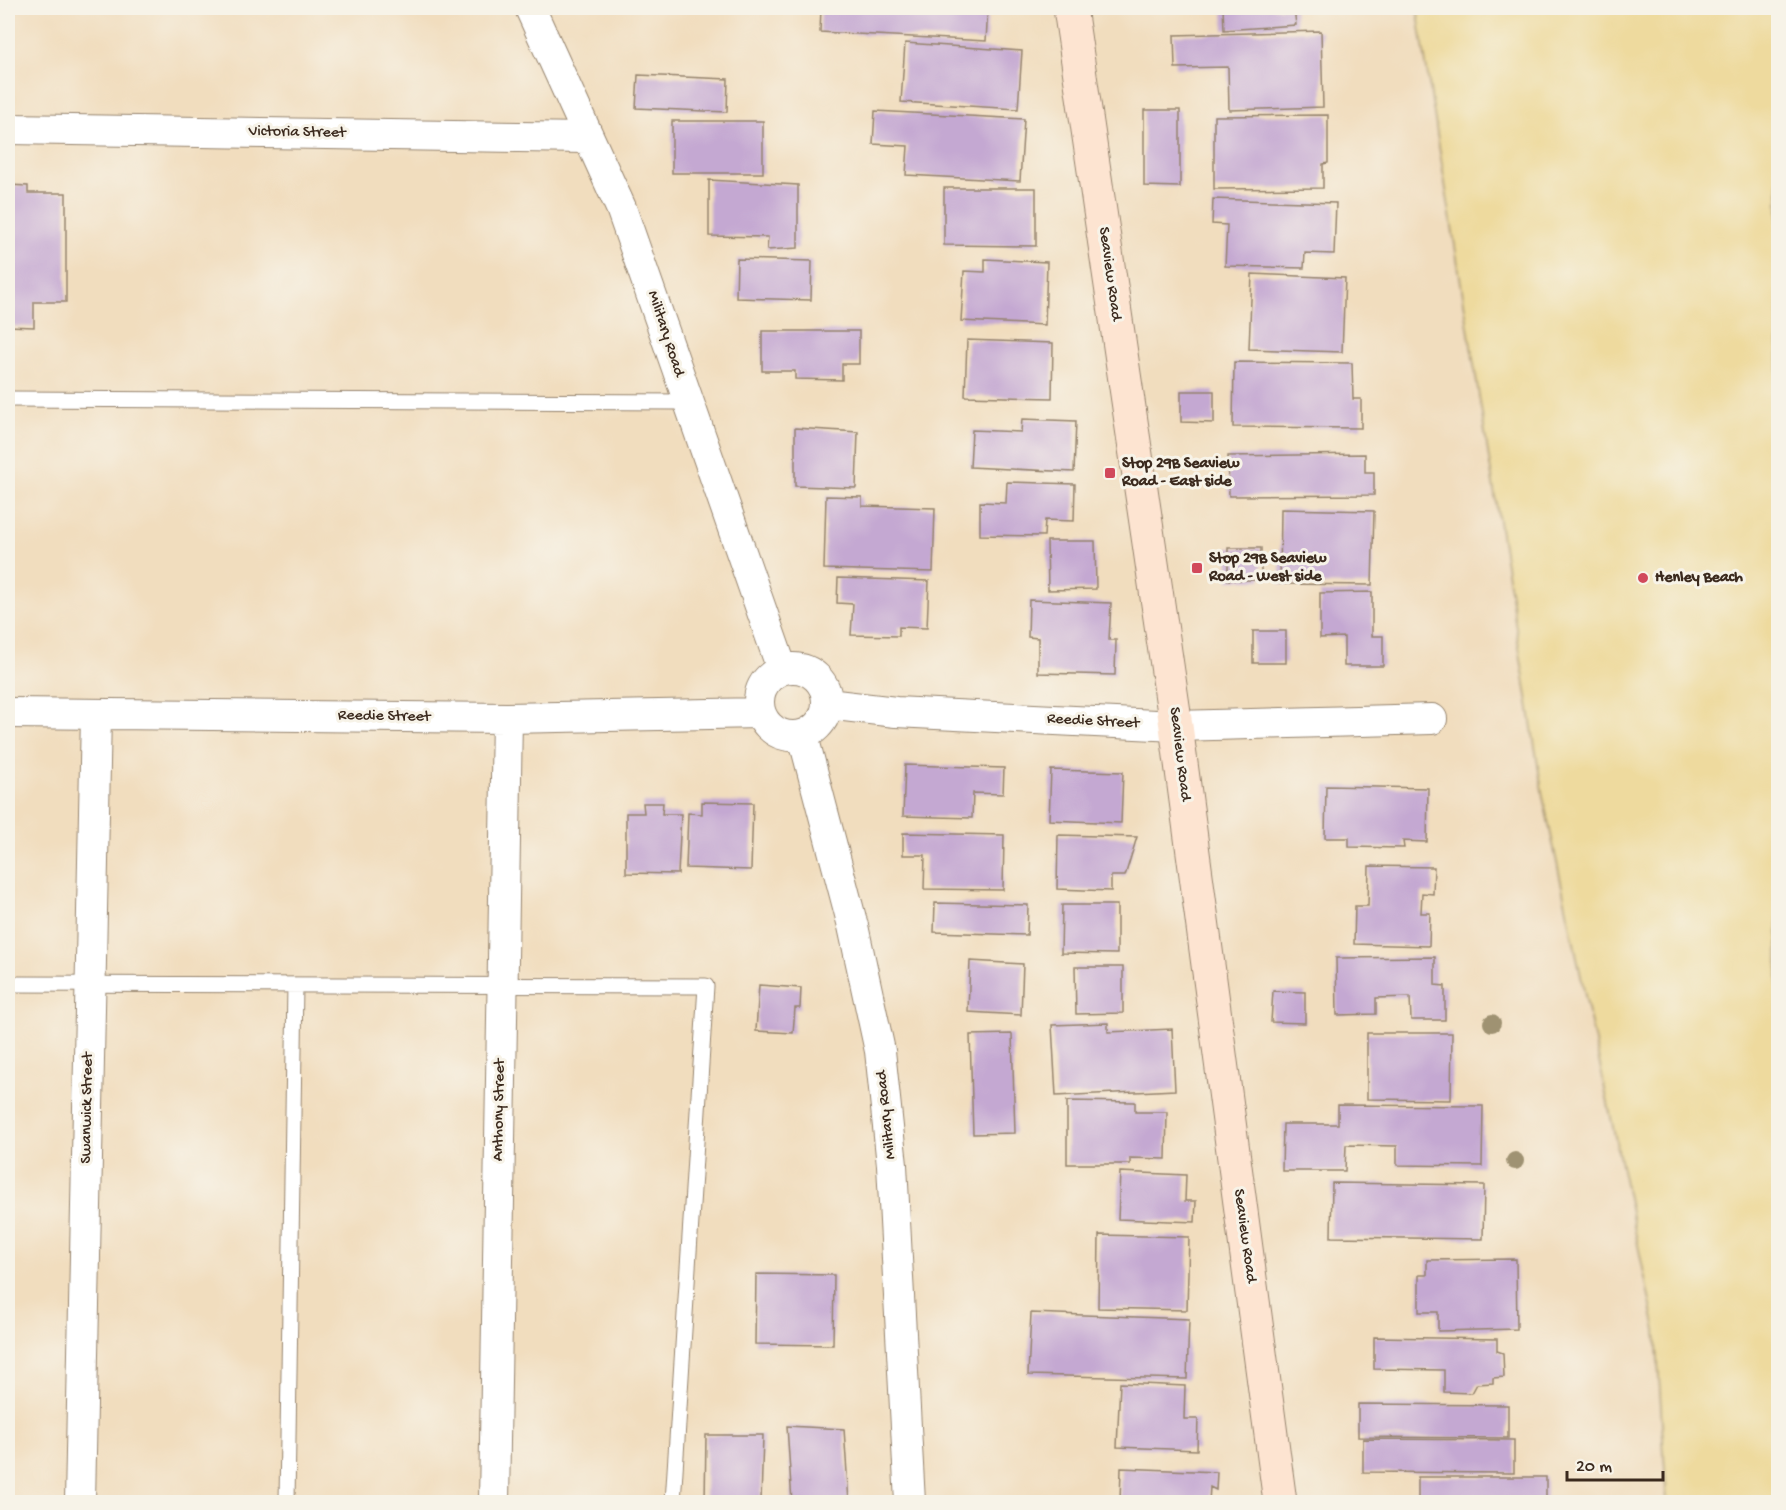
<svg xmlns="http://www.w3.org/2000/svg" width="1786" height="1510" font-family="'Gochi Hand',sans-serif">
<rect width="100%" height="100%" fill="#f7f3e8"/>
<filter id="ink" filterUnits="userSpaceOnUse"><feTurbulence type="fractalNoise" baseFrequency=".0167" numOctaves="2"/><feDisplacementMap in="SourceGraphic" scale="12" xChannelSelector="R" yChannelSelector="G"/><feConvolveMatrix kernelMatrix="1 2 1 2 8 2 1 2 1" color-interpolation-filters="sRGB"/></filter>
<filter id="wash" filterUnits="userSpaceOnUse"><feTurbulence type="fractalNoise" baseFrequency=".008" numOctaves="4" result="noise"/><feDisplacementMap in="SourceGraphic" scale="24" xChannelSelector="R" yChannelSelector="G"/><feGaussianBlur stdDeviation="1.35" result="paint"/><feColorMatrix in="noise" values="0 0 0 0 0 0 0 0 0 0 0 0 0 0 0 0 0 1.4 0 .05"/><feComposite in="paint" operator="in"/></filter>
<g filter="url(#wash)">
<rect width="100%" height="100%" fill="#f1ddbe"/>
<path fill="#eeda9e" stroke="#94825e" stroke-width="1.5" d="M1417,8H1778V1502H1667L1656,1330L1543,797Z"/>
<g id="blocks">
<path fill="#c4a8d2" d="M821,8H988L986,41L820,32Z
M1223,8H1294L1296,25L1224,30Z
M1321,31L1323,107L1229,110L1228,67L1175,68L1174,35Z
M905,43L1022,51L1018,109L901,102Z
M638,75L728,79L727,112L636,108Z
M1144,110H1180V187L1144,186Z
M875,111L1024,119L1020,181L906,175L908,146L873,144Z
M1328,115V163L1323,164V188L1214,189V116Z
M672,121H763V173H672Z
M709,180L798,185V248L767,250L768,237L709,236Z
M8,185L28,186V193H66V302H34V327L8,326V265H12L13,214H8Z
M944,188H1036V246L944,245Z
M1213,199L1336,203L1334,254L1305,253L1304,268L1225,266L1227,225L1212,224Z
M737,259L812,261L811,300L736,298Z
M985,259L1047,262L1045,325L961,321L964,271L985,272Z
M1252,274L1345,278L1342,352L1249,349Z
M762,331H859V364H842V380L795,379V371H762Z
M967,340L1053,343L1052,398L965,396Z
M1234,362L1352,363L1353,399H1361V428L1233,427Z
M1181,391H1214V423L1181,422Z
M1022,419L1076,421L1074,472L970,467L972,430L1021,432Z
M795,428L858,432L856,488L795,486Z
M1365,454V472H1374V495L1229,496L1228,456Z
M1007,482L1075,484L1074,521L1045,520L1044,536L980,535V502L1006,503Z
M826,496L862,497V506L935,508L933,572L824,569Z
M1281,509L1374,511L1372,585L1280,584Z
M1047,541H1095L1096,589L1048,590Z
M1228,548H1261V580H1228Z
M838,578L929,581L927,628L899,627V636L851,635L853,604L837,603Z
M1372,592V636H1383V666H1344V637L1320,638V593Z
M1029,600L1111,603L1109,640H1116L1115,675L1038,673V638L1028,637Z
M1253,631H1286V663H1253Z
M905,765L1004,768L1003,794L973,793L972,818L903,816Z
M1051,770L1123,772L1121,823L1049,820Z
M1326,786L1428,788L1427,842L1403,841L1404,848L1349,847V838H1325Z
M702,802L753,803L751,870L686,868L688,813L702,814Z
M643,803H663L662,814H681L678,874L626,873V813H644Z
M903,833L1004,835L1003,890L924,889L925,855H903Z
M1058,835L1137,837L1125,876H1111V891L1057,889Z
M1369,866L1434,867L1433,894L1422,893L1421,913H1430L1429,946L1354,944L1355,906H1368Z
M935,903L1028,905L1027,935L934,932Z
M1062,905H1117V954L1061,953Z
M1435,957V985L1445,986V1020H1411L1410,997L1376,998V1014L1337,1015L1336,958Z
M970,961L1023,964L1021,1015L968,1012Z
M1075,967H1123V1013L1076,1014Z
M759,985L801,988L800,1008H795L793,1033L756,1031Z
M1273,991L1305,992V1023L1271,1022Z
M1108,1023V1032L1172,1029L1175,1090L1056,1096L1052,1025Z
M1367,1033H1452L1451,1100L1367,1099Z
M1012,1034L1015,1133L973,1134L970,1035Z
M1067,1101L1135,1102V1112H1167L1166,1159L1130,1158V1164H1067Z
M1338,1105L1483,1106L1482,1166L1397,1165V1146L1346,1145L1345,1171H1282L1283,1124H1338Z
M1120,1172L1186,1175L1185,1201H1196L1195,1222L1118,1219Z
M1332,1183L1484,1185L1483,1239L1331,1237Z
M1099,1235L1189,1237L1187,1310L1098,1308Z
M1516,1259L1517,1329L1438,1331V1312H1419V1275H1427V1260Z
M756,1274L834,1275L833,1345L755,1344Z
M1031,1313L1189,1319L1187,1379L1028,1375Z
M1374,1337L1497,1339V1351L1503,1353L1504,1377L1493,1378V1383L1477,1384L1472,1393L1444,1392V1370L1374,1369Z
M1120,1383L1185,1386L1184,1419H1198L1197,1450L1117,1447Z
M1358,1404L1508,1405V1438L1358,1437Z
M787,1426L844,1429L849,1502H792Z
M706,1435H763L761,1502H705Z
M1363,1439L1514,1440V1473L1363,1472Z
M1121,1468L1217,1472L1216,1490L1210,1487L1209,1502H1120Z
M1418,1477H1546V1502H1418Z"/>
</g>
</g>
<g filter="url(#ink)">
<use href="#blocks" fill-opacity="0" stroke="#96846e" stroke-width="1.5"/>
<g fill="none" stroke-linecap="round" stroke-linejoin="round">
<defs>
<path id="service" d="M8,399L687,402
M8,984L706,986L673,1502
M287,1502L295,985"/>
<path id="minor" d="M530,8L621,208L782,669
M8,129L587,138
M759 702a34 34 0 1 1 68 0a34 34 0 1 1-68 0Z
M827,704L896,712L1176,726L1432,719
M8,713L507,718L760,713
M803,736L853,926L880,1051L892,1165L910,1502
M80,1502L96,714
M494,1502L507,718"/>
<path id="secondary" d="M1070,8L1176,726L1280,1502"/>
</defs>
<use href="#service" stroke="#96846e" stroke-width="17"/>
<use href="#minor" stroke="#96846e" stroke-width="32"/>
<use href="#secondary" stroke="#96846e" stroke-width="35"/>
<use href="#service" stroke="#fff" stroke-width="15"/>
<use href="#minor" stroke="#fff" stroke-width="30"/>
<use href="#secondary" stroke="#fde4d1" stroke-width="33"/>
</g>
<g fill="#9f9272">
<circle cx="1492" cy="1023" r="9"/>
<circle cx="1515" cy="1161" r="9"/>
</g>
</g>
<g fill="#d1495b" stroke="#f7f3e8" stroke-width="2">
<rect x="1104" y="467" width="12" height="12" rx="3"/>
<rect x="1191" y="562" width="12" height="12" rx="3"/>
<circle cx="1643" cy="578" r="6"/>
</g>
<g text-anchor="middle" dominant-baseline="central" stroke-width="6" stroke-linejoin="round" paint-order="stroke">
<g font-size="16" fill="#3b2a1e" stroke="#f7f3e8">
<text transform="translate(297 133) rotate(1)">Victoria Street</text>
<text transform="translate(1109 274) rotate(82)">Seaview Road</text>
<text transform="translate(665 334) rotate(72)">Military Road</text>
<text transform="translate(384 717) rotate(1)">Reedie Street</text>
<text transform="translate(1093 722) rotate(3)">Reedie Street</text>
<text transform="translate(1179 754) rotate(83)">Seaview Road</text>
<text transform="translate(88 1108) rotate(-89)">Swanwick Street</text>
<text transform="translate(500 1110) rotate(-89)">Anthony Street</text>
<text transform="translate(887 1115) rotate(-96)">Military Road</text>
<text transform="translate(1244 1236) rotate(82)">Seaview Road</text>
</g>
<g font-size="16" font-weight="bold" fill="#3b2a1e" stroke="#f7f3e8" text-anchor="start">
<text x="1122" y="464">Stop 29B Seaview<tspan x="1122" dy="18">Road - East side</tspan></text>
<text x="1209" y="559">Stop 29B Seaview<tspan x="1209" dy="18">Road - West side</tspan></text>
<text x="1655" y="578">Henley Beach</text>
</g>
</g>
<rect width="1786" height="1510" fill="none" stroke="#f7f3e8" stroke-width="30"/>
<path d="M1567 1471v9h96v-9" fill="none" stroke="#3b2a1e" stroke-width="3"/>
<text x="1576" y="1471" font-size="18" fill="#3b2a1e" stroke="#f7f3e8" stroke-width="4.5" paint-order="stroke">20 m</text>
</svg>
